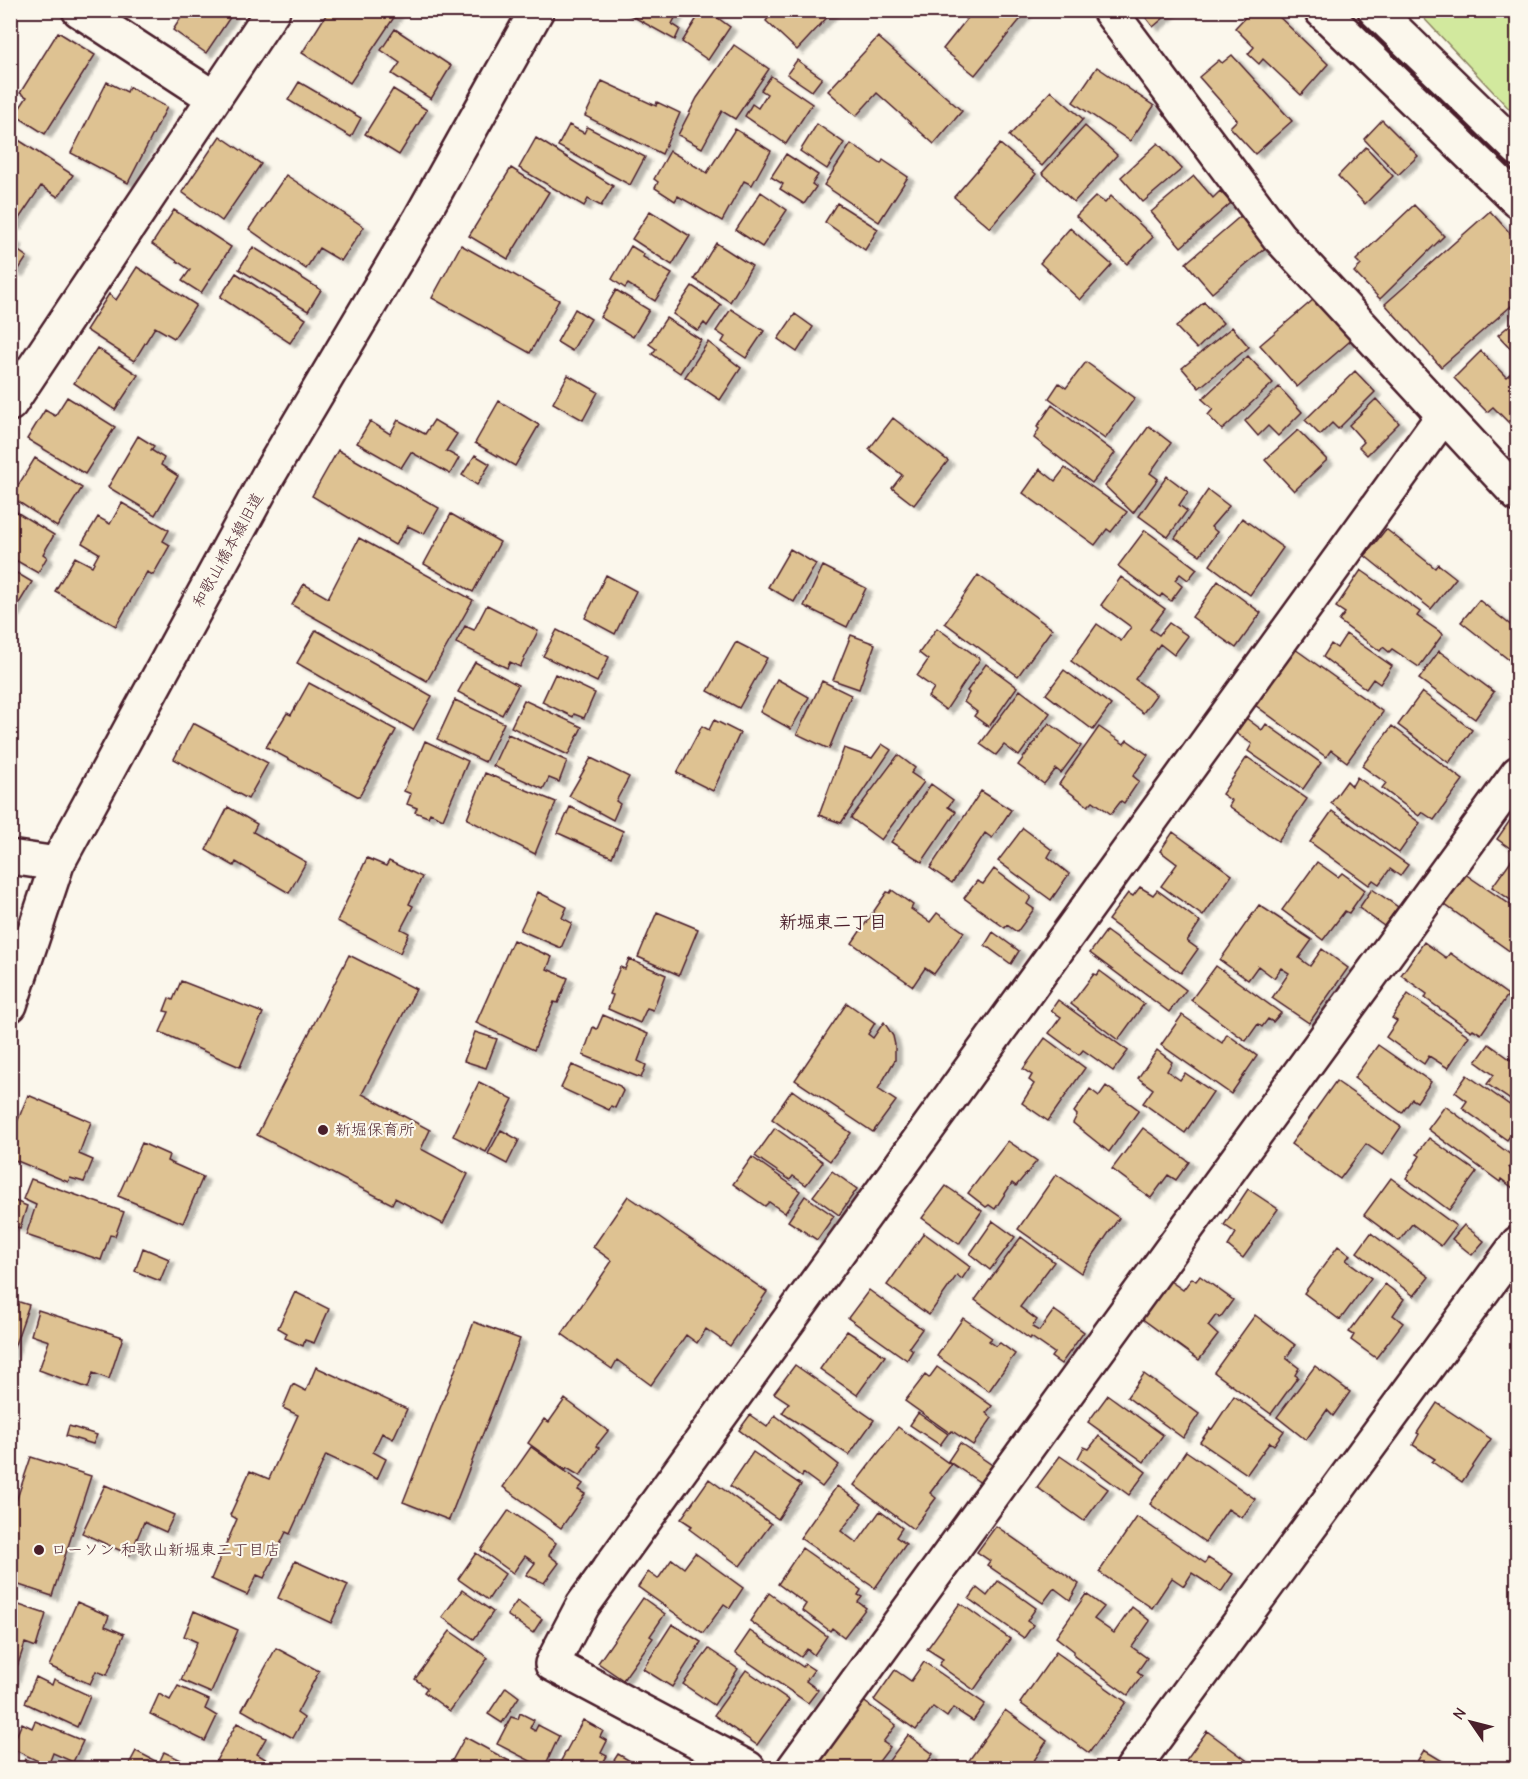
<svg xmlns="http://www.w3.org/2000/svg" width="1528" height="1779" font-family="'Comic Neue','Klee One',sans-serif">
<defs>
<filter id="shadow"><feDropShadow dx="6" dy="4" stdDeviation="1.5" flood-color="#0004"/></filter>
</defs>
<rect width="100%" height="100%" fill="#fbf7ec"/>
<filter id="ink" filterUnits="userSpaceOnUse"><feTurbulence type="fractalNoise" baseFrequency=".0167" numOctaves="2"/><feDisplacementMap in="SourceGraphic" scale="12" xChannelSelector="R" yChannelSelector="G"/><feConvolveMatrix kernelMatrix="1 2 1 2 8 2 1 2 1" color-interpolation-filters="sRGB"/></filter>
<g filter="url(#ink)">
<path fill="#d2e99e" stroke="#8e8464" stroke-width="1.5" d="M1417,11H1517V118L1515,115Z"/>
<path fill="#dec292" stroke="#4a1f2b" stroke-width="1.5" filter="url(#shadow)" d="M186,10H235L206,53L173,30Z
M319,10H399L350,83L302,53L326,15Z
M621,10H679L672,24L680,29L675,40Z
M702,10H707L730,27L708,60L682,42Z
M774,10H834L797,50L766,21Z
M974,10H1028L975,75L943,49Z
M1140,10H1173L1153,27Z
M1252,10H1272L1328,64L1301,95L1263,59L1259,64L1248,54L1254,47L1235,28Z
M395,29L451,66L431,99L392,74L400,63L381,50Z
M58,32L95,55L45,134L15,115L27,97L20,93Z
M878,37L962,111L934,144L877,93L856,116L828,91Z
M734,45L769,69L735,119L722,111L702,148L678,135L697,98Z
M1232,55L1292,121L1255,154L1230,127L1237,120L1199,77L1219,60L1222,63Z
M797,60L822,78L812,91L787,74Z
M1097,67L1154,106L1130,141L1073,102Z
M771,76L812,104L786,144L745,116L752,104L758,108L767,94L761,90Z
M602,81L656,106L657,102L680,113L662,154L585,116Z
M107,82L127,92L129,87L167,107L128,183L71,153Z
M299,82L361,118L351,137L288,100Z
M393,89L427,110L399,155L365,134Z
M1051,91L1083,119L1042,166L1009,136Z
M1382,120L1418,156L1398,175L1364,139Z
M817,124L844,143L827,169L800,151Z
M569,125L584,133L587,127L645,157L630,185L558,146Z
M1085,126L1117,155L1074,202L1042,173Z
M735,129L771,151L752,185L744,181L722,221L678,196L675,201L655,188L658,182L654,179L670,151L707,173Z
M220,136L261,164L222,221L182,192Z
M536,138L613,186L601,206L588,199L584,206L519,168Z
M17,139L73,175L58,197L41,186L14,226L10,224V149Z
M1158,143L1182,169L1143,202L1121,177Z
M851,144L881,164L883,160L908,177L879,222L824,185Z
M1000,144L1036,174L990,228L954,197Z
M1366,147L1393,176L1365,204L1338,176Z
M786,154L818,175L812,184L816,187L804,204L780,189L783,184L771,177Z
M511,168L549,192L508,259L469,236Z
M286,175L364,227L341,261L319,248L306,269L249,229Z
M1194,176L1213,198L1220,191L1231,203L1181,247L1151,212Z
M761,192L787,210L762,247L736,230Z
M1096,196L1105,203L1111,196L1153,237L1127,264L1076,216Z
M837,203L878,229L865,250L825,222Z
M1414,205L1444,236L1380,299L1354,272L1361,265L1356,260Z
M174,210L231,247L201,293L182,281L190,270L152,244Z
M650,211L690,236L672,265L632,239Z
M1490,211L1518,242V300L1441,367L1385,304Z
M1244,213L1270,244L1212,293L1186,263Z
M1070,228L1112,265L1080,300L1040,263Z
M10,238L16,242L13,247L27,257L17,272L10,268Z
M716,243L752,266L730,302L694,279Z
M461,245L559,300L530,353L432,298Z
M631,246L644,254L643,257L672,274L655,301L628,284L625,288L612,279Z
M253,247L321,290L308,311L239,269Z
M137,267L196,305L174,338L155,327L134,361L86,330L109,294L116,300Z
M236,273L306,319L290,343L220,297Z
M692,286L721,305L707,326L704,323L698,331L673,314Z
M616,290L649,310L633,337L600,317Z
M1320,294L1356,336L1297,387L1260,345Z
M1204,302L1223,323L1197,349L1176,327Z
M575,309L591,319L572,351L557,342Z
M731,309L764,331L746,358L722,342L725,337L716,331Z
M795,314L813,327L797,352L778,339Z
M666,318L701,340L680,373L652,354L656,349L649,344Z
M1518,318V356L1498,335Z
M1232,327L1249,347L1199,388L1182,368Z
M708,342L741,368L720,400L685,377Z
M97,348L138,375L115,410L74,383Z
M1481,351L1506,377L1518,367V432L1493,407L1487,412L1454,378Z
M1248,356L1273,383L1222,430L1208,415L1213,409L1202,399Z
M1086,362L1135,398L1105,439L1049,398L1059,383L1066,388Z
M1355,371L1375,392L1338,429L1332,423L1320,435L1305,420Z
M568,375L598,392L583,420L553,403Z
M1279,387L1302,412L1278,436L1268,426L1258,436L1245,421Z
M67,397L115,427L85,474L27,439L45,410L55,416Z
M1376,399L1399,423L1367,455L1359,447L1364,442L1349,425Z
M499,401L539,425L515,466L475,443Z
M1052,405L1115,453L1092,483L1034,438L1039,429L1037,427Z
M893,418L948,461L914,505L892,488L902,475L869,449Z
M398,420L425,434L434,420L457,434L446,451L459,458L450,474L411,452L401,468L357,443L370,421L390,434Z
M1149,426L1171,443L1150,473L1158,479L1133,513L1105,486Z
M1298,430L1327,460L1294,491L1265,460Z
M138,436L154,446L151,450L164,458L161,465L178,476L155,515L108,487Z
M338,450L439,508L424,534L408,526L395,545L312,496Z
M475,455L490,464L477,485L462,475Z
M35,458L82,488L57,527L11,497Z
M1065,468L1127,512L1111,532L1107,529L1095,545L1023,493L1040,469L1055,481Z
M1167,476L1188,492L1179,505L1187,511L1168,537L1139,516Z
M1208,490L1229,506L1211,527L1217,532L1200,555L1175,538Z
M122,503L169,530L163,541L170,545L153,575L147,572L116,626L55,591L75,557L92,566L99,553L82,543L98,517L110,524Z
M10,508L54,535L43,554L47,557L38,573L10,557Z
M451,514L500,542L473,592L424,564Z
M1242,518L1283,548L1250,595L1210,565Z
M1386,529L1435,568L1438,564L1456,578L1431,609L1365,556Z
M1145,530L1197,569L1188,580L1180,574L1175,580L1182,586L1171,601L1162,594L1160,597L1118,566Z
M359,538L473,600L427,681L292,605L304,584L328,598Z
M790,549L816,564L794,602L768,587Z
M823,566L866,588L847,627L804,606Z
M10,569L32,582L13,613L10,611Z
M1361,570L1420,612L1417,616L1443,634L1419,667L1392,649L1389,652L1383,647L1380,651L1339,621L1345,613L1336,607Z
M606,575L636,591L615,634L585,618Z
M978,575L1052,629L1018,676L945,623Z
M1121,577L1165,609L1150,629L1159,635L1169,623L1188,636L1174,655L1160,644L1135,679L1156,695L1143,713L1071,661L1097,624L1121,641L1131,627L1101,605Z
M1218,581L1261,613L1236,648L1192,617Z
M1479,600L1518,631V667L1461,622Z
M487,605L538,631L520,667L510,662L507,668L456,643L465,626L474,630Z
M937,628L980,659L946,710L928,697L934,688L917,676L928,660L919,653Z
M316,630L432,696L413,730L297,663Z
M557,630L609,657L597,682L543,656Z
M1346,634L1392,666L1380,684L1373,679L1366,689L1323,657L1331,644L1337,648Z
M851,635L875,644L859,689L833,680Z
M736,642L767,658L739,708L708,691Z
M1295,649L1383,712L1347,762L1331,750L1326,757L1255,705Z
M1439,651L1494,692L1475,719L1419,679Z
M475,662L518,685L502,715L458,692Z
M986,664L1017,687L989,727L974,716L977,712L964,702L969,693L967,691Z
M1064,670L1111,705L1093,730L1046,694Z
M555,674L595,693L584,718L574,714L573,717L542,702Z
M777,679L809,697L791,729L760,712Z
M822,681L851,695L829,749L797,734Z
M309,683L396,730L359,797L266,747L287,713L291,715Z
M1020,690L1050,713L1019,756L1004,745L996,755L980,744Z
M1422,692L1472,730L1449,763L1398,725Z
M455,700L504,723L485,762L437,739Z
M524,700L582,727L568,755L511,727Z
M1246,718L1262,730L1266,724L1321,763L1303,789L1248,751L1252,744L1236,733Z
M714,720L740,733L713,791L677,773L702,726L709,730Z
M193,723L268,763L248,799L174,759Z
M1049,723L1081,746L1061,773L1056,769L1044,784L1018,765Z
M1392,726L1463,780L1434,820L1422,812L1419,816L1382,788L1386,783L1362,766Z
M1099,727L1124,744L1127,740L1148,755L1133,776L1139,781L1124,803L1121,801L1111,814L1093,801L1088,806L1059,784Z
M508,734L567,761L559,782L549,778L543,789L493,766Z
M425,741L468,761L443,819L430,813L428,817L415,812L417,808L407,804L411,794L404,791Z
M882,744L891,750L841,823L819,815L844,748L872,758Z
M898,755L915,768L911,773L924,782L881,840L851,818Z
M1247,757L1307,799L1278,841L1229,806L1232,801L1222,794Z
M591,758L629,777L616,801L620,804L613,820L569,796Z
M485,773L556,802L535,854L467,819Z
M1357,777L1420,823L1399,853L1331,803L1347,781L1352,786Z
M931,784L953,800L948,807L956,812L922,862L891,842Z
M981,791L1011,810L992,838L985,833L952,883L930,868Z
M228,807L257,824L253,832L306,862L289,893L236,862L234,866L206,850Z
M570,807L623,831L612,857L558,833Z
M1518,809V856L1517,853L1497,839Z
M1332,811L1408,865L1400,876L1390,869L1379,884L1373,880L1369,885L1310,842Z
M1023,828L1052,850L1048,857L1069,874L1051,900L998,861Z
M1173,832L1232,875L1203,916L1161,886L1177,864L1160,851Z
M367,858L386,866L389,861L422,877L409,904L413,906L401,929L409,933L400,953L337,921Z
M1512,859L1518,863V905L1492,887Z
M1317,862L1338,877L1342,873L1365,890L1349,913L1345,911L1323,940L1282,910Z
M994,869L1031,897L1027,904L1034,909L1017,932L1007,925L1005,928L964,898L977,881L983,884Z
M1462,872L1518,910V957L1441,902Z
M1140,887L1153,895L1157,890L1200,922L1187,941L1198,949L1181,973L1108,920L1128,893L1133,896Z
M1372,889L1398,907L1384,926L1359,908Z
M892,890L913,905L911,909L930,922L937,913L964,932L934,974L925,968L913,986L852,943L887,892L890,893Z
M538,892L567,907L562,918L572,923L561,948L520,930Z
M1259,905L1312,940L1299,958L1310,966L1322,949L1348,968L1309,1023L1272,998L1289,973L1281,968L1274,978L1258,966L1248,980L1220,960Z
M657,912L698,929L679,975L638,957Z
M1106,931L1186,990L1169,1012L1090,953Z
M993,932L1019,951L1011,964L985,945Z
M513,940L552,957L547,969L568,978L558,1003L554,1002L534,1050L476,1023Z
M1424,942L1446,958L1450,953L1508,995L1481,1034L1473,1029L1471,1031L1425,998L1427,994L1401,975Z
M349,955L416,989L362,1094L430,1130L421,1149L468,1174L443,1224L395,1198L392,1204L257,1135Z
M629,959L666,975L653,1010L647,1008L640,1023L608,1009L613,995L609,994L620,967L625,969Z
M1216,966L1281,1013L1273,1022L1268,1019L1262,1027L1258,1024L1246,1041L1191,1000Z
M1100,971L1144,1004L1118,1040L1071,1004L1094,974L1097,975Z
M181,981L263,1013L240,1067L160,1032L169,1012L164,1011L169,998L173,1000Z
M1408,994L1469,1036L1448,1068L1429,1056L1424,1064L1386,1037L1397,1021L1392,1018Z
M1058,1000L1128,1051L1113,1071L1083,1050L1079,1055L1049,1033L1061,1017L1051,1010Z
M847,1003L875,1023L868,1034L873,1038L884,1022L893,1036L895,1045V1060L878,1089L896,1101L873,1132L795,1080Z
M603,1015L648,1034L638,1061L646,1065L641,1078L583,1055L593,1027L597,1029Z
M1182,1015L1222,1043L1227,1034L1257,1056L1231,1094L1161,1045Z
M475,1032L497,1039L486,1068L464,1061Z
M1045,1038L1085,1068L1048,1121L1022,1103L1034,1084L1029,1080L1032,1075L1023,1069Z
M1489,1044L1518,1065V1105L1487,1084L1494,1075L1476,1062Z
M1378,1045L1431,1082L1417,1102L1412,1099L1402,1113L1354,1078Z
M1157,1050L1172,1062L1167,1071L1180,1080L1185,1073L1213,1092L1185,1133L1143,1103L1153,1089L1138,1078Z
M572,1065L620,1086L623,1091L615,1108L611,1106L609,1110L561,1088Z
M1467,1075L1518,1111V1125L1507,1140L1462,1108L1467,1101L1455,1092Z
M1336,1081L1401,1127L1382,1155L1366,1144L1340,1179L1291,1144Z
M479,1082L513,1099L486,1152L453,1136Z
M1106,1086L1139,1110L1109,1152L1073,1123L1077,1115L1074,1112L1090,1089L1099,1096Z
M792,1090L851,1133L830,1161L772,1119Z
M28,1095L91,1122L79,1154L93,1160L84,1182L70,1178L68,1182L10,1158V1140Z
M1445,1106L1515,1158L1509,1167L1518,1175V1183L1513,1188L1501,1179L1500,1182L1428,1129Z
M775,1128L823,1162L806,1185L793,1176L790,1180L755,1156Z
M1143,1128L1189,1162L1176,1180L1168,1175L1151,1198L1112,1169Z
M501,1130L519,1140L507,1164L488,1154Z
M1429,1138L1477,1172L1449,1210L1406,1178L1420,1156L1417,1154Z
M1008,1141L1037,1161L1016,1186L1012,1183L995,1209L989,1205L986,1207L968,1193Z
M142,1143L169,1155L167,1161L203,1177L183,1223L118,1196Z
M752,1157L800,1191L785,1213L769,1202L765,1206L733,1184Z
M832,1171L857,1189L839,1215L813,1196Z
M1056,1174L1119,1218L1081,1273L1018,1229Z
M1391,1178L1456,1226L1441,1246L1412,1224L1399,1241L1364,1215Z
M31,1179L124,1212L115,1236L110,1235L101,1260L26,1235L36,1205L23,1199Z
M946,1186L982,1211L959,1244L922,1218Z
M1248,1189L1278,1209L1243,1258L1228,1246L1236,1233L1224,1225Z
M628,1196L767,1292L730,1346L706,1329L697,1343L686,1335L651,1385L617,1360L612,1369L562,1334L612,1261L593,1247Z
M805,1196L834,1216L817,1240L788,1221Z
M10,1199L27,1206L20,1228L10,1225Z
M993,1221L1015,1237L990,1270L970,1254Z
M1464,1225L1484,1241L1472,1255L1452,1239Z
M924,1233L970,1267L962,1279L957,1275L929,1315L887,1285Z
M1371,1233L1429,1277L1414,1296L1357,1252Z
M1021,1237L1054,1262L1020,1307L1037,1320L1032,1327L1039,1331L1054,1310L1084,1332L1061,1364L1051,1357L1054,1353L1031,1337L1030,1339L975,1300Z
M1338,1246L1350,1255L1346,1260L1371,1278L1340,1320L1304,1293Z
M143,1248L169,1259L160,1281L135,1271Z
M1200,1276L1233,1300L1220,1318L1216,1315L1208,1326L1218,1335L1199,1360L1141,1318L1170,1281L1183,1290L1192,1278L1196,1281Z
M1385,1284L1404,1299L1393,1315L1403,1323L1376,1358L1351,1340L1354,1335L1349,1332Z
M869,1290L922,1329L909,1347L913,1350L907,1360L848,1318Z
M295,1292L329,1309L314,1343L305,1340L303,1346L285,1338L287,1333L278,1328Z
M10,1299L29,1305L11,1356H10Z
M38,1310L123,1337L109,1379L93,1373L88,1388L39,1370L49,1341L31,1335Z
M1255,1315L1295,1345L1286,1358L1299,1368L1295,1375L1298,1377L1271,1414L1214,1372Z
M963,1318L992,1338L989,1341L996,1346L1000,1343L1015,1354L989,1391L937,1356Z
M474,1322L520,1339L449,1520L403,1502Z
M847,1331L885,1356L857,1395L820,1369Z
M795,1365L874,1420L849,1455L782,1413L789,1403L774,1393Z
M1315,1366L1350,1392L1333,1416L1327,1410L1306,1440L1277,1417Z
M316,1367L407,1409L393,1439L382,1433L373,1452L386,1459L377,1479L326,1455L290,1534L286,1532L264,1578L257,1575L247,1595L211,1579L237,1519L230,1515L250,1471L269,1479L298,1415L283,1408L293,1384L306,1391Z
M937,1367L992,1406L986,1413L992,1418L973,1445L952,1431L950,1433L905,1401L925,1375L929,1378Z
M1144,1374L1199,1414L1183,1438L1127,1397Z
M1108,1395L1163,1435L1144,1462L1088,1422Z
M1234,1396L1284,1431L1274,1445L1270,1442L1247,1474L1200,1442L1210,1428L1212,1429Z
M565,1399L608,1431L596,1446L599,1448L580,1476L567,1468L566,1470L528,1443L544,1419L549,1422Z
M1437,1403L1491,1439L1462,1482L1432,1462L1435,1459L1413,1445L1419,1434L1417,1433Z
M918,1413L948,1434L940,1445L910,1425Z
M750,1415L767,1427L775,1415L839,1465L822,1487L803,1473L802,1477L739,1430Z
M69,1426L97,1435L93,1444L66,1436Z
M898,1427L951,1465L930,1493L936,1498L913,1529L854,1485Z
M1099,1436L1146,1472L1129,1495L1078,1458L1084,1447L1089,1449Z
M960,1443L992,1465L981,1483L948,1461Z
M531,1447L583,1484L578,1490L585,1494L561,1528L503,1487Z
M1186,1451L1255,1499L1242,1518L1228,1509L1205,1542L1150,1504Z
M753,1452L801,1485L778,1519L730,1486Z
M1060,1456L1108,1489L1084,1521L1037,1487Z
M31,1457L91,1476L52,1596L10,1582V1519Z
M709,1479L771,1524L740,1566L689,1529L692,1526L681,1519Z
M105,1485L174,1515L166,1532L144,1522L130,1555L82,1533Z
M837,1486L862,1504L841,1531L857,1543L880,1511L902,1528L896,1537L906,1544L875,1588L800,1538Z
M509,1510L556,1543L549,1555L559,1563L544,1583L526,1575L535,1563L525,1556L513,1573L481,1550Z
M1137,1517L1205,1563L1208,1558L1233,1574L1221,1592L1192,1573L1184,1586L1172,1578L1152,1608L1099,1572Z
M996,1526L1079,1584L1070,1600L1054,1588L1043,1603L987,1565L990,1561L977,1552Z
M802,1548L861,1590L858,1595L862,1597L858,1602L866,1608L844,1637L832,1628L830,1631L802,1610L806,1604L778,1584Z
M476,1553L505,1574L488,1600L458,1579Z
M695,1553L743,1588L730,1608L724,1604L703,1633L638,1587L648,1572L658,1579L672,1559L684,1568Z
M295,1561L348,1585L331,1623L278,1598Z
M998,1581L1036,1608L1027,1621L1033,1625L1024,1638L969,1599L977,1588L987,1596Z
M462,1590L493,1612L474,1639L442,1617Z
M769,1593L827,1636L814,1655L807,1649L801,1657L750,1621Z
M1086,1594L1104,1607L1094,1619L1114,1633L1132,1607L1150,1621L1132,1647L1147,1658L1137,1672L1142,1676L1128,1695L1074,1656V1651L1056,1637Z
M643,1598L665,1614L650,1636L653,1638L623,1680L598,1663Z
M517,1601L542,1619L533,1633L507,1615Z
M10,1602L46,1614L36,1647L25,1643L10,1688Z
M77,1602L109,1616L105,1626L124,1634L107,1675L96,1671L90,1684L49,1666Z
M960,1603L1010,1639L974,1690L939,1665L943,1659L927,1649Z
M194,1611L238,1630L211,1693L181,1680L197,1642L184,1636Z
M672,1624L701,1642L672,1687L643,1669Z
M450,1631L488,1658L450,1711L424,1692L427,1688L415,1679Z
M750,1631L803,1667L805,1664L814,1670L806,1681L818,1690L808,1703L735,1653Z
M276,1648L319,1671L297,1713L304,1718L293,1738L242,1710Z
M709,1649L738,1669L714,1705L683,1684Z
M1056,1652L1126,1702L1089,1753L1020,1703Z
M924,1662L985,1704L973,1721L953,1708L947,1717L933,1707L916,1730L874,1700L895,1670L911,1681Z
M746,1670L789,1700L757,1745L714,1715Z
M36,1677L52,1685L54,1679L90,1696L77,1727L25,1703Z
M178,1686L209,1700L205,1709L217,1716L205,1741L150,1714L159,1694L170,1700Z
M506,1687L519,1697L502,1723L488,1714Z
M862,1700L896,1725L883,1742L890,1747L874,1768H817L814,1766Z
M1005,1710L1047,1741L1031,1765L1035,1768H969L965,1766Z
M520,1713L534,1720L530,1728L535,1731L538,1725L559,1736L544,1768L497,1744L511,1717L518,1719Z
M583,1720L603,1731L600,1737L607,1741L601,1753L607,1756L600,1768H557Z
M35,1721L83,1741L73,1762L53,1753L48,1766L11,1748L22,1723L32,1728Z
M237,1723L266,1738L257,1754L267,1760L263,1768H212Z
M1207,1731L1257,1768H1180Z
M908,1735L933,1754L923,1768H888L885,1766Z
M465,1737L513,1763L510,1768H448Z
M1424,1750L1454,1768H1413Z
M136,1751L159,1763L164,1752L198,1768H127Z
M618,1754L642,1768H609Z
M10,1758L23,1764L25,1759L45,1768H10Z
M938,1761L948,1768H932Z"/>
<g fill="none" stroke-linecap="round" stroke-linejoin="round">
<defs>
<path id="minor" d="M79,10L214,98
M1109,10L1278,236L1518,495
M1321,10L1518,201
M1375,10L1518,149
M10,404L273,10
M10,857L57,864
M10,1005L57,864L268,476L419,221L537,10
M748,1768L552,1664L583,1605L1443,416
M794,1768L1518,773
M1133,1768L1518,1243"/>
</defs>
<use href="#minor" stroke="#4a1f2b" stroke-width="38"/>
<use href="#minor" stroke="#fbf7ec" stroke-width="33"/>
</g>
</g>
<g fill="#4a1f2b" stroke="#fbf7ec" stroke-width="2">
<circle cx="323" cy="1130" r="6"/>
<circle cx="39" cy="1550" r="6"/>
</g>
<g text-anchor="middle" dominant-baseline="central" stroke-width="4.5" stroke-linejoin="round" paint-order="stroke">
<g font-size="16" fill="#4a1f2b" stroke="#fbf7ec">
<text transform="translate(228 550) rotate(-61)">和歌山橋本線旧道</text>
</g>
<g font-size="16" fill="#4a1f2b" stroke="#fbf7ec" text-anchor="start">
<text x="335" y="1130">新堀保育所</text>
<text x="51" y="1550">ローソン 和歌山新堀東二丁目店</text>
</g>
<g font-size="18" font-weight="bold" fill="#4a1f2b" stroke="#fbf7ec">
<text x="833" y="922">新堀東二丁目</text>
</g>
</g>
<rect width="1528" height="1779" fill="none" stroke="#fbf7ec" stroke-width="36"/>
<rect x="18" y="18" width="1492" height="1743" fill="none" stroke="#4a1f2b" stroke-width="2" filter="url(#ink)"/>
<g transform="translate(1471 1722) rotate(305)" stroke="#fbf7ec" stroke-width="4.5" paint-order="stroke">
<path d="M0-4.5L10 22L0 15L-10 22Z" fill="#4a1f2b"/>
<text y="-9" font-size="16" font-weight="bold" text-anchor="middle" fill="#4a1f2b">N</text>
</g>
</svg>
